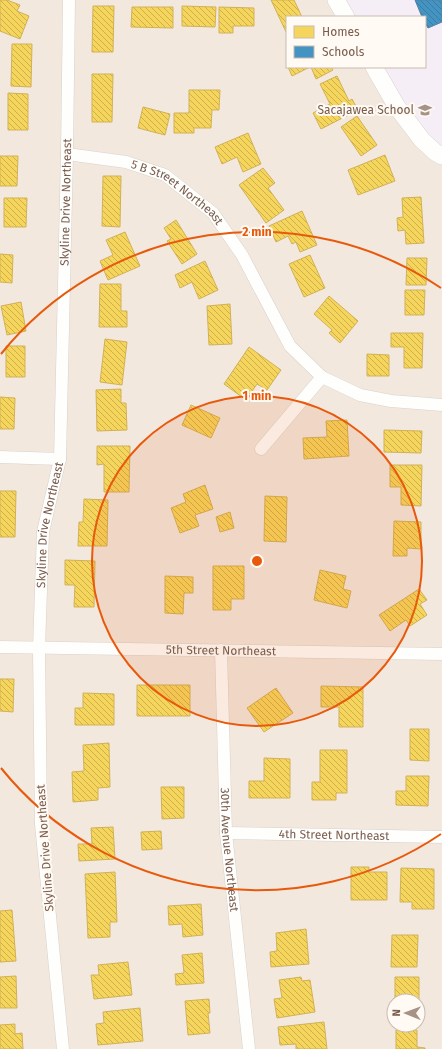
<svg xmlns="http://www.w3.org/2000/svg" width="442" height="1049" font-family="'Fira Sans',sans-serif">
<defs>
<pattern id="homes-back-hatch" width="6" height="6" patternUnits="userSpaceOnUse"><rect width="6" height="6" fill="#f6d55c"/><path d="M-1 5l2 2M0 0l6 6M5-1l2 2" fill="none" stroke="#ccb04e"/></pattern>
<pattern id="schools-back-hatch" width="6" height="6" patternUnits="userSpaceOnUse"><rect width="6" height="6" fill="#4393c3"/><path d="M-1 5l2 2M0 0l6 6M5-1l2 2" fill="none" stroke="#3d7ba1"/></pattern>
</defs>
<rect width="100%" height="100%" fill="#f9f5f0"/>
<path fill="#f2e8de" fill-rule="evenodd" d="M0,0H336L346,17H287V67H374L442,156V1049H0ZM394,1001H418V1025H394Z"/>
<path fill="#f6eef6" d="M339,0H442V156L435,152L381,67H425V17H350Z"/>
<path fill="url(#homes-back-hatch)" stroke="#d1b158" d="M0,0H7L20,5L17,11L29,16L20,39L0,31Z
M271,0H294L302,17H287V34Z
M93,6H114L113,52H92Z
M182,6L216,7L215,27L182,26Z
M132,7H173V28L131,27Z
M219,7L254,8V26H233V33H219Z
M12,44H32L31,87L11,86Z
M288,67H310L292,76Z
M311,67H331L333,70L316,79Z
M92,74H113L112,122H92Z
M337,76L349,101L352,99L358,110L321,129L313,113L330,104L320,84Z
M189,90H220L219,110H212L211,128H194V133H174V113H189Z
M8,93L28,94V130H8Z
M143,107L170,114L165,135L138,128Z
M357,116L377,145L361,156L341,127Z
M248,133L261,164L243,172L237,157L222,164L215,147Z
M385,155L395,181L358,195L348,170Z
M0,156H18L17,186H0Z
M263,168L275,183L268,188L284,210L266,223L239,185Z
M103,176H121L120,227L102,226Z
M421,197L424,243L406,244L405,230L398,231L397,218L403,217L402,198Z
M4,198H27L26,227H4Z
M302,211L317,245L300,252L296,242L292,244L288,236L276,242L269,226Z
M176,220L197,254L182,264L167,241L171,239L164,228Z
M125,232L140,266L108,280L100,261L113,255L106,240Z
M0,254L13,255L12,283L0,282Z
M310,255L325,288L304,297L289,264Z
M407,258H427L426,285H406Z
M205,261L218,290L199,299L192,282L180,288L175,275Z
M100,284H121V311H127V327H99Z
M405,290H425L424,315H405Z
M329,296L358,321L340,343L329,333L332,330L314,314Z
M21,302L26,331L7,335L1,306Z
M230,304L232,344L209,345L207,306Z
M391,333H423L422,368H404V347H391Z
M105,339L127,342L122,385L100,382Z
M6,346H25V377H6Z
M249,347L281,370L267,390L257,384L246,400L224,384Z
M367,354L389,355V376H367Z
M121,389V403H126L127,430L97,431L96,390Z
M0,397L15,398L14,429H0Z
M191,405L220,418L211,438L182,425Z
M347,420L349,456L304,459L303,438L327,437L326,421Z
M384,430L422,431L421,453L384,452Z
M97,446H130L129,492H104V464L97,465Z
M390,465H422L421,506L401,505V487H390Z
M205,485L213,509L195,515L199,526L180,533L171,508L186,502L183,494Z
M0,491H16L15,537H0Z
M265,496L287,497L286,542L264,541Z
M84,499L108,500L107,546H78L79,522H83Z
M230,512L234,528L220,532L216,517Z
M394,521L421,522V549L407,548V556H393Z
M65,560L95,561L94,607H74L75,585H65Z
M213,566H244V599H231V610H213Z
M320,570L346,576L343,589L351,591L347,608L314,600Z
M165,576L193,577V593H184L183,614L165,613Z
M419,589L427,600L420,604L427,615L410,626L406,620L390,631L379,615Z
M0,679H14L13,712L0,711Z
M137,685H190V716H137Z
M321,686L363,687V727H339V707H321Z
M276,688L293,713L264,732L247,708Z
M83,693L114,694V725H75V708H83Z
M410,729H429V761L410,760Z
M109,743L110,787L98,788V800L73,802L72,772L84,771L83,745Z
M320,750H347V793H336V800H312V782H320Z
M264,758L290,759V798H249V781H264Z
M406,776H429L428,806L396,805V791H406Z
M161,787H184V818L162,819Z
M113,827L115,859L79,861L78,844H92L91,828Z
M161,831L162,849L142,850L141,832Z
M351,867H369V872H387V900H351Z
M401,868L434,869V909H412V902H400Z
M115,872L117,922H110V937L88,938L85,874Z
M201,904L203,935L183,937L182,924L169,925L168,906Z
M12,910L16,961L0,962V911Z
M306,929L309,964L271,967L270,952L277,951L276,933Z
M392,935H418L417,967H391Z
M202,953L204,983L176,985L175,974L184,973L182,955Z
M128,962L132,995L94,999L91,975H99L98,965Z
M16,976L17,1008H0V977Z
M301,977L302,981L310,980L315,1012L277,1018L274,999L282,998L279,980Z
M395,977H419V1012L418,1001H395Z
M209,999L210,1013H208L210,1033L188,1035L185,1001Z
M140,1008L143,1041L98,1045L96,1024L104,1023L103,1012Z
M324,1022L327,1049H296V1044L280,1045L278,1027Z
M15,1024V1034L22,1033L23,1049H0V1025Z
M396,1030H417V1047L425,1048V1049H396Z"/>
<path fill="url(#schools-back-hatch)" stroke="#5482a0" d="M415,0H442V22L428,28L425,23V17H422Z"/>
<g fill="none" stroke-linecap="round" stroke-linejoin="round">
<defs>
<g id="street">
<path id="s1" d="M67,154L126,162L165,175L213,213L242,255L290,346L322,377L360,395L391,401L442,405"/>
<path d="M261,449L322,377"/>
<path d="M0,457L60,459"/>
<path id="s2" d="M0,647L442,654"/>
<path id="s3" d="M221,650L226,833L249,1049"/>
<path id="s4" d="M226,833L442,837"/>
<path id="s5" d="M63,1049L41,824L39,648L43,532L60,459L67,154L69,0"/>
</g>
<path id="secondary" d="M336,0L346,17
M374,67L397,107L422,140L435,152L442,156"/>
</defs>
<use href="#street" stroke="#d7d1cb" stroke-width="13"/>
<use href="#secondary" stroke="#d9d2cb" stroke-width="18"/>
<use href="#street" stroke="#fefefd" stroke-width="12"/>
<use href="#secondary" stroke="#fefefd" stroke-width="17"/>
</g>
<circle cx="257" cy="561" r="165" fill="#e8590c" fill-opacity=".12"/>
<g fill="none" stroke="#e8590c" stroke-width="2">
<circle cx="257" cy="561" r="165"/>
<path d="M441 834A329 329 0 0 1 1 768M1 354A329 329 0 0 1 441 288"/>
</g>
<defs>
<symbol id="school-bare" viewBox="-9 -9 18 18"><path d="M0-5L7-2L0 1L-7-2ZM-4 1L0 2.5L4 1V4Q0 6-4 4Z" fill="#a69286" stroke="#fffaf3" stroke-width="2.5" paint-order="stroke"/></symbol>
</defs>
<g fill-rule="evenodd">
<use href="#school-bare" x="415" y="100" width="20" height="20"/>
</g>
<g text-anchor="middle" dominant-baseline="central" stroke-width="4" stroke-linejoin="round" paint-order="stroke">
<g font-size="12" fill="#7a5c4d" stroke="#fffaf3" text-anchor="end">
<text x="414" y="110">Sacajawea School</text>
</g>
<g font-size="12" fill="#7a5c4d" stroke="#fffaf3">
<text stroke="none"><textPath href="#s1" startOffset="120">5 B Street Northeast</textPath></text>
<text stroke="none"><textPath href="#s5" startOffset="850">Skyline Drive Northeast</textPath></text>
<text stroke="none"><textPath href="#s5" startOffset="526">Skyline Drive Northeast</textPath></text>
<text stroke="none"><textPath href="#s2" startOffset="221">5th Street Northeast</textPath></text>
<text stroke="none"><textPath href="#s4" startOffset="108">4th Street Northeast</textPath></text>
<text transform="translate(45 848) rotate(-94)">Skyline Drive Northeast</text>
<text stroke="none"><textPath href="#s3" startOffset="200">30th Avenue Northeast</textPath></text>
</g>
</g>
<circle cx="257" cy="561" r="6" fill="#e8590c" stroke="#fffaf3" stroke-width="2"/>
<g font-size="12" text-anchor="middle" font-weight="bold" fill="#e8590c" stroke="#fffaf3" stroke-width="4" stroke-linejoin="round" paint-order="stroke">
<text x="257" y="236">2 min</text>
<text x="257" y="400">1 min</text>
</g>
<rect x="286" y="16" width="140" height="52" fill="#fffaf3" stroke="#cabbb1"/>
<rect x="294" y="26" width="20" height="12" fill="#f6d55c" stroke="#cabbb1"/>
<text x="322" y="36" font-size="12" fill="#7a5c4d">Homes</text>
<rect x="294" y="46" width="20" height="12" fill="#4393c3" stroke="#cabbb1"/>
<text x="322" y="56" font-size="12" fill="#7a5c4d">Schools</text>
<g transform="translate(406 1013) rotate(271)"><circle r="19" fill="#fffaf3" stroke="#cabbb1"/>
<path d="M0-3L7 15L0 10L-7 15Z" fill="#a69286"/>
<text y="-6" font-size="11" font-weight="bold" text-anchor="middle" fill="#7a5c4d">N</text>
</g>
</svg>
